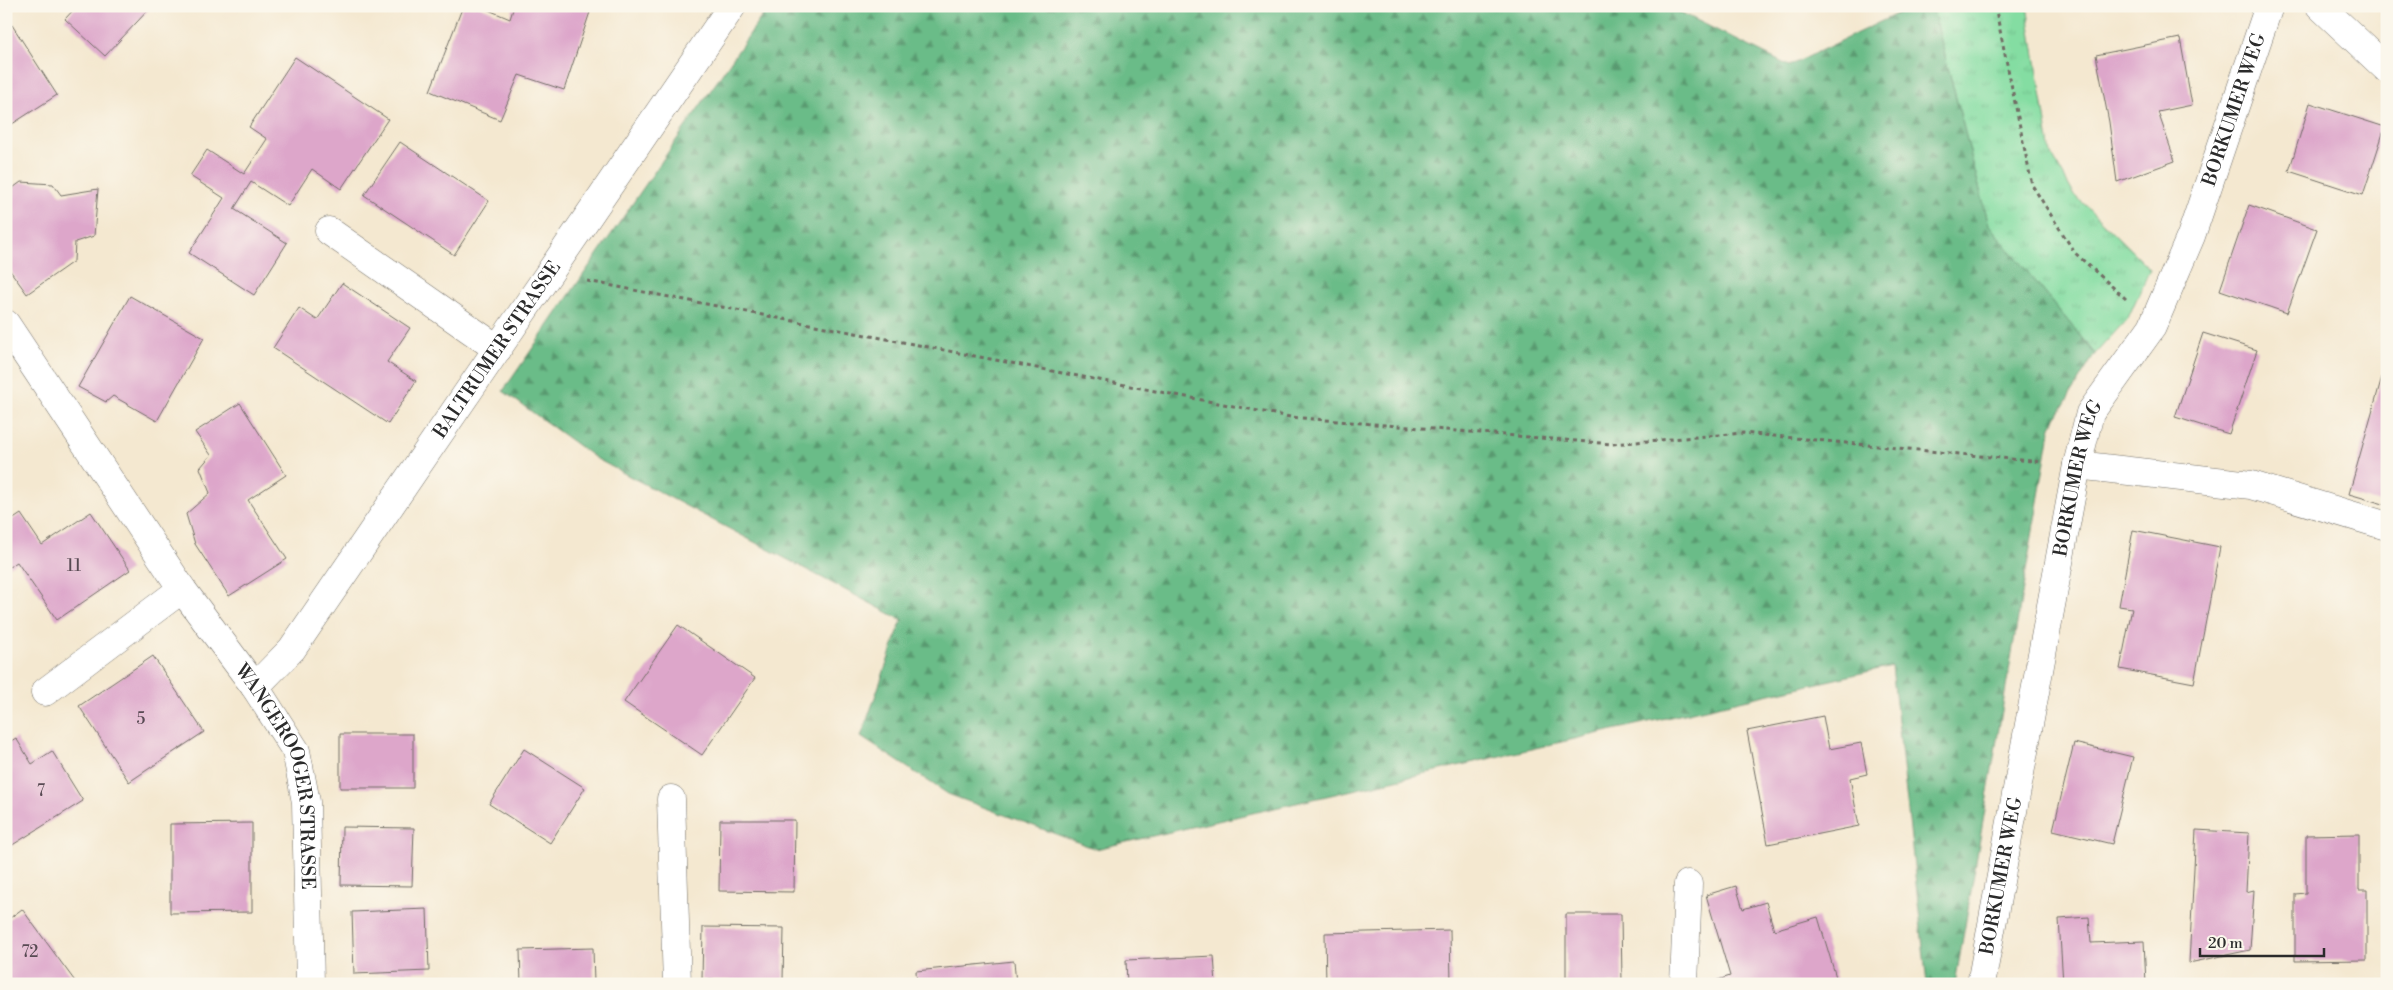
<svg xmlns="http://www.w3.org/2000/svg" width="2393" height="990" font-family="'Libre Bodoni',serif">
<defs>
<pattern id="grass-tufts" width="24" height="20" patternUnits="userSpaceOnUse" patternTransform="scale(1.25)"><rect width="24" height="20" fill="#84dda2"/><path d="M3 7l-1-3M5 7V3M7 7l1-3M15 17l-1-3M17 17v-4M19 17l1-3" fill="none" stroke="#72be8c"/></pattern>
<pattern id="forest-firs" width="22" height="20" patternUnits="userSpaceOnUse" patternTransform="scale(1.25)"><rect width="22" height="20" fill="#6bbc88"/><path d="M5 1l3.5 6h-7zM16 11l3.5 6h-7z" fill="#58996f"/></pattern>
</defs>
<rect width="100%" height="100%" fill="#fbf7ec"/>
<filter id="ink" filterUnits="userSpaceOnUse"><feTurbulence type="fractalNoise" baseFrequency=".02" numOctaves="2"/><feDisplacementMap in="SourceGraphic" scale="10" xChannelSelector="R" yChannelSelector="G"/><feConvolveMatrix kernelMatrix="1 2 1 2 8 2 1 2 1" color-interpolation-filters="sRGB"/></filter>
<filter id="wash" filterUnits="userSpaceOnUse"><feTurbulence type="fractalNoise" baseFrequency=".0096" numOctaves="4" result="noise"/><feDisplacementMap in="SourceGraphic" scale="20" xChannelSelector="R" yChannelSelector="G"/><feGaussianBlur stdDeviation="1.12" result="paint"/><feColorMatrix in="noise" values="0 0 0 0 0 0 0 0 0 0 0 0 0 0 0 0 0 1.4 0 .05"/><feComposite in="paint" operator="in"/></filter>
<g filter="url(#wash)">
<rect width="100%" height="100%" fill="#f4e8d0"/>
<path fill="url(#grass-tufts)" stroke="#588466" d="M1932,6H2027L2051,154L2073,193L2150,269L2128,318L2095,354L1989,225Z"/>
<path fill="url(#forest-firs)" stroke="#4b745a" d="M769,6H1668L1789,66L1913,6H1932L1989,225L2095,354L2051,426L1955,984H1927L1892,666L1096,849L948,794L861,737L902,620L597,459L503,391Z"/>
<g id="blocks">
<path fill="#dda6ca" d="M77,6H152L105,56L65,19Z
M463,6H479L510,19L514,6H592L564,90L519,75L500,120L430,91Z
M12,25L57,95L6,128V28Z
M2180,38L2192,105L2158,112L2175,161L2117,182L2109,122L2096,55Z
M295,57L388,119L341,189L312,169L288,206L251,182L234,209L287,243L254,295L189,253L224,198L190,176L207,150L244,174L267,139L249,127Z
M2310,103L2385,127L2363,195L2289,171Z
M400,142L489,201L454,255L364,195Z
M21,182L53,184L61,195L98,189L94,236L75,242L74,261L27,294L6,265V193Z
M2249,205L2317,229L2287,313L2220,290Z
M342,283L410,328L387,362L416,381L388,424L273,348L299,308L317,320Z
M130,296L204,338L157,421L113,396L106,402L78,387Z
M2203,333L2257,350L2229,434L2175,417Z
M2385,366H2387V505L2349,494Z
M240,403L286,475L248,500L287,559L229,596L195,544L186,514L210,493L200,468L211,455L195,432Z
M91,512L130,570L57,620L17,562L6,569V524L21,514L42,545Z
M2133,530L2220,547L2194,683L2120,669L2132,608L2119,606Z
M678,625L755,678L702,755L624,702Z
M153,656L204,732L129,782L79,706Z
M1823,716L1829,749L1861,743L1867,774L1850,778L1859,826L1768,844L1747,731Z
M340,734H413V788H340Z
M16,738L32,764L52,751L83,801L6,849V744Z
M2074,743L2133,757L2112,844L2053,830Z
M524,749L585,788L550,843L489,804Z
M720,820H795L794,892L719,891Z
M252,823V912L170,913V824Z
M342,827L414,828L412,886L341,885Z
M2196,830L2249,833L2246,892L2254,890L2250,950L2189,963Z
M2359,834V890H2367V960L2295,961V894L2306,893V835Z
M1736,886L1743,909L1766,902L1774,930L1818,917L1838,984H1706L1730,976L1706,895Z
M22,909L77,984H6V921Z
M427,909L429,971L354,974L352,912Z
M1566,914H1621L1622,984H1566Z
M2089,917L2091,943L2144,941L2146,984H2063L2059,919Z
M703,927L784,928L783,981L702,980Z
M1450,930L1451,984H1326L1325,933Z
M593,948L594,984H521L520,950Z
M1214,956L1216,984H1127L1126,960Z
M1014,961L1016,984H917L916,971Z"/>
</g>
</g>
<g filter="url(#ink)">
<use href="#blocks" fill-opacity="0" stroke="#716d65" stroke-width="1"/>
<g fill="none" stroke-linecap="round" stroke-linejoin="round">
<defs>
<g id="minor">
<path d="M2320,6L2387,69"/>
<path d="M329,231L498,349"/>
<path id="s1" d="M6,324L182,589L255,687L296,751L306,802L310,984"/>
<path d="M2077,465L2251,485L2387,526"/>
<path id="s2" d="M255,687L292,649L732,6"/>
<path d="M45,692L182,589"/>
<path d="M671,799L677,984"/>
<path d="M1684,984L1688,884"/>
<path id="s3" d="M1981,984L2077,465L2090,413L2152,327L2191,236L2269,6"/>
</g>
</defs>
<use href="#minor" stroke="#716d65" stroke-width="29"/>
<path stroke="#716d65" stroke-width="3" stroke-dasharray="4 4" stroke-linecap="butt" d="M1995,6L2032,185L2075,253L2126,299
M587,281L1290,417L1612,444L1743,433L2042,462"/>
<use href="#minor" stroke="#fff" stroke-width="28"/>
</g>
</g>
<g text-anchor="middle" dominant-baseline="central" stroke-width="4" stroke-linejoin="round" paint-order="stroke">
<g font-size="16" fill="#584a53">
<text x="74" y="566">11</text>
<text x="141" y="719">5</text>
<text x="41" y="791">7</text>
<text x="30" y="952">72</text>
</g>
<g font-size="19" fill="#2b2b2b" stroke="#fbf7ec">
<text stroke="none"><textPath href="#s3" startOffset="920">BORKUMER WEG</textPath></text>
<text stroke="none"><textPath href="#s2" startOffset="416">BALTRUMER STRASSE</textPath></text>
<text stroke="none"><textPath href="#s3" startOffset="515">BORKUMER WEG</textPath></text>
<text stroke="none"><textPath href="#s1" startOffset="535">WANGEROOGER STRASSE</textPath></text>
<text stroke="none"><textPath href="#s3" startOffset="110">BORKUMER WEG</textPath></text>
</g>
</g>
<rect width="2393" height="990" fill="none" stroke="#fbf7ec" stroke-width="25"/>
<path d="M2200 948v8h124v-8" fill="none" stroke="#2b2b2b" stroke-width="2.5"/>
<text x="2208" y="948" font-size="15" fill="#2b2b2b" stroke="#fbf7ec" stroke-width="4" paint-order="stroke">20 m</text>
</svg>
